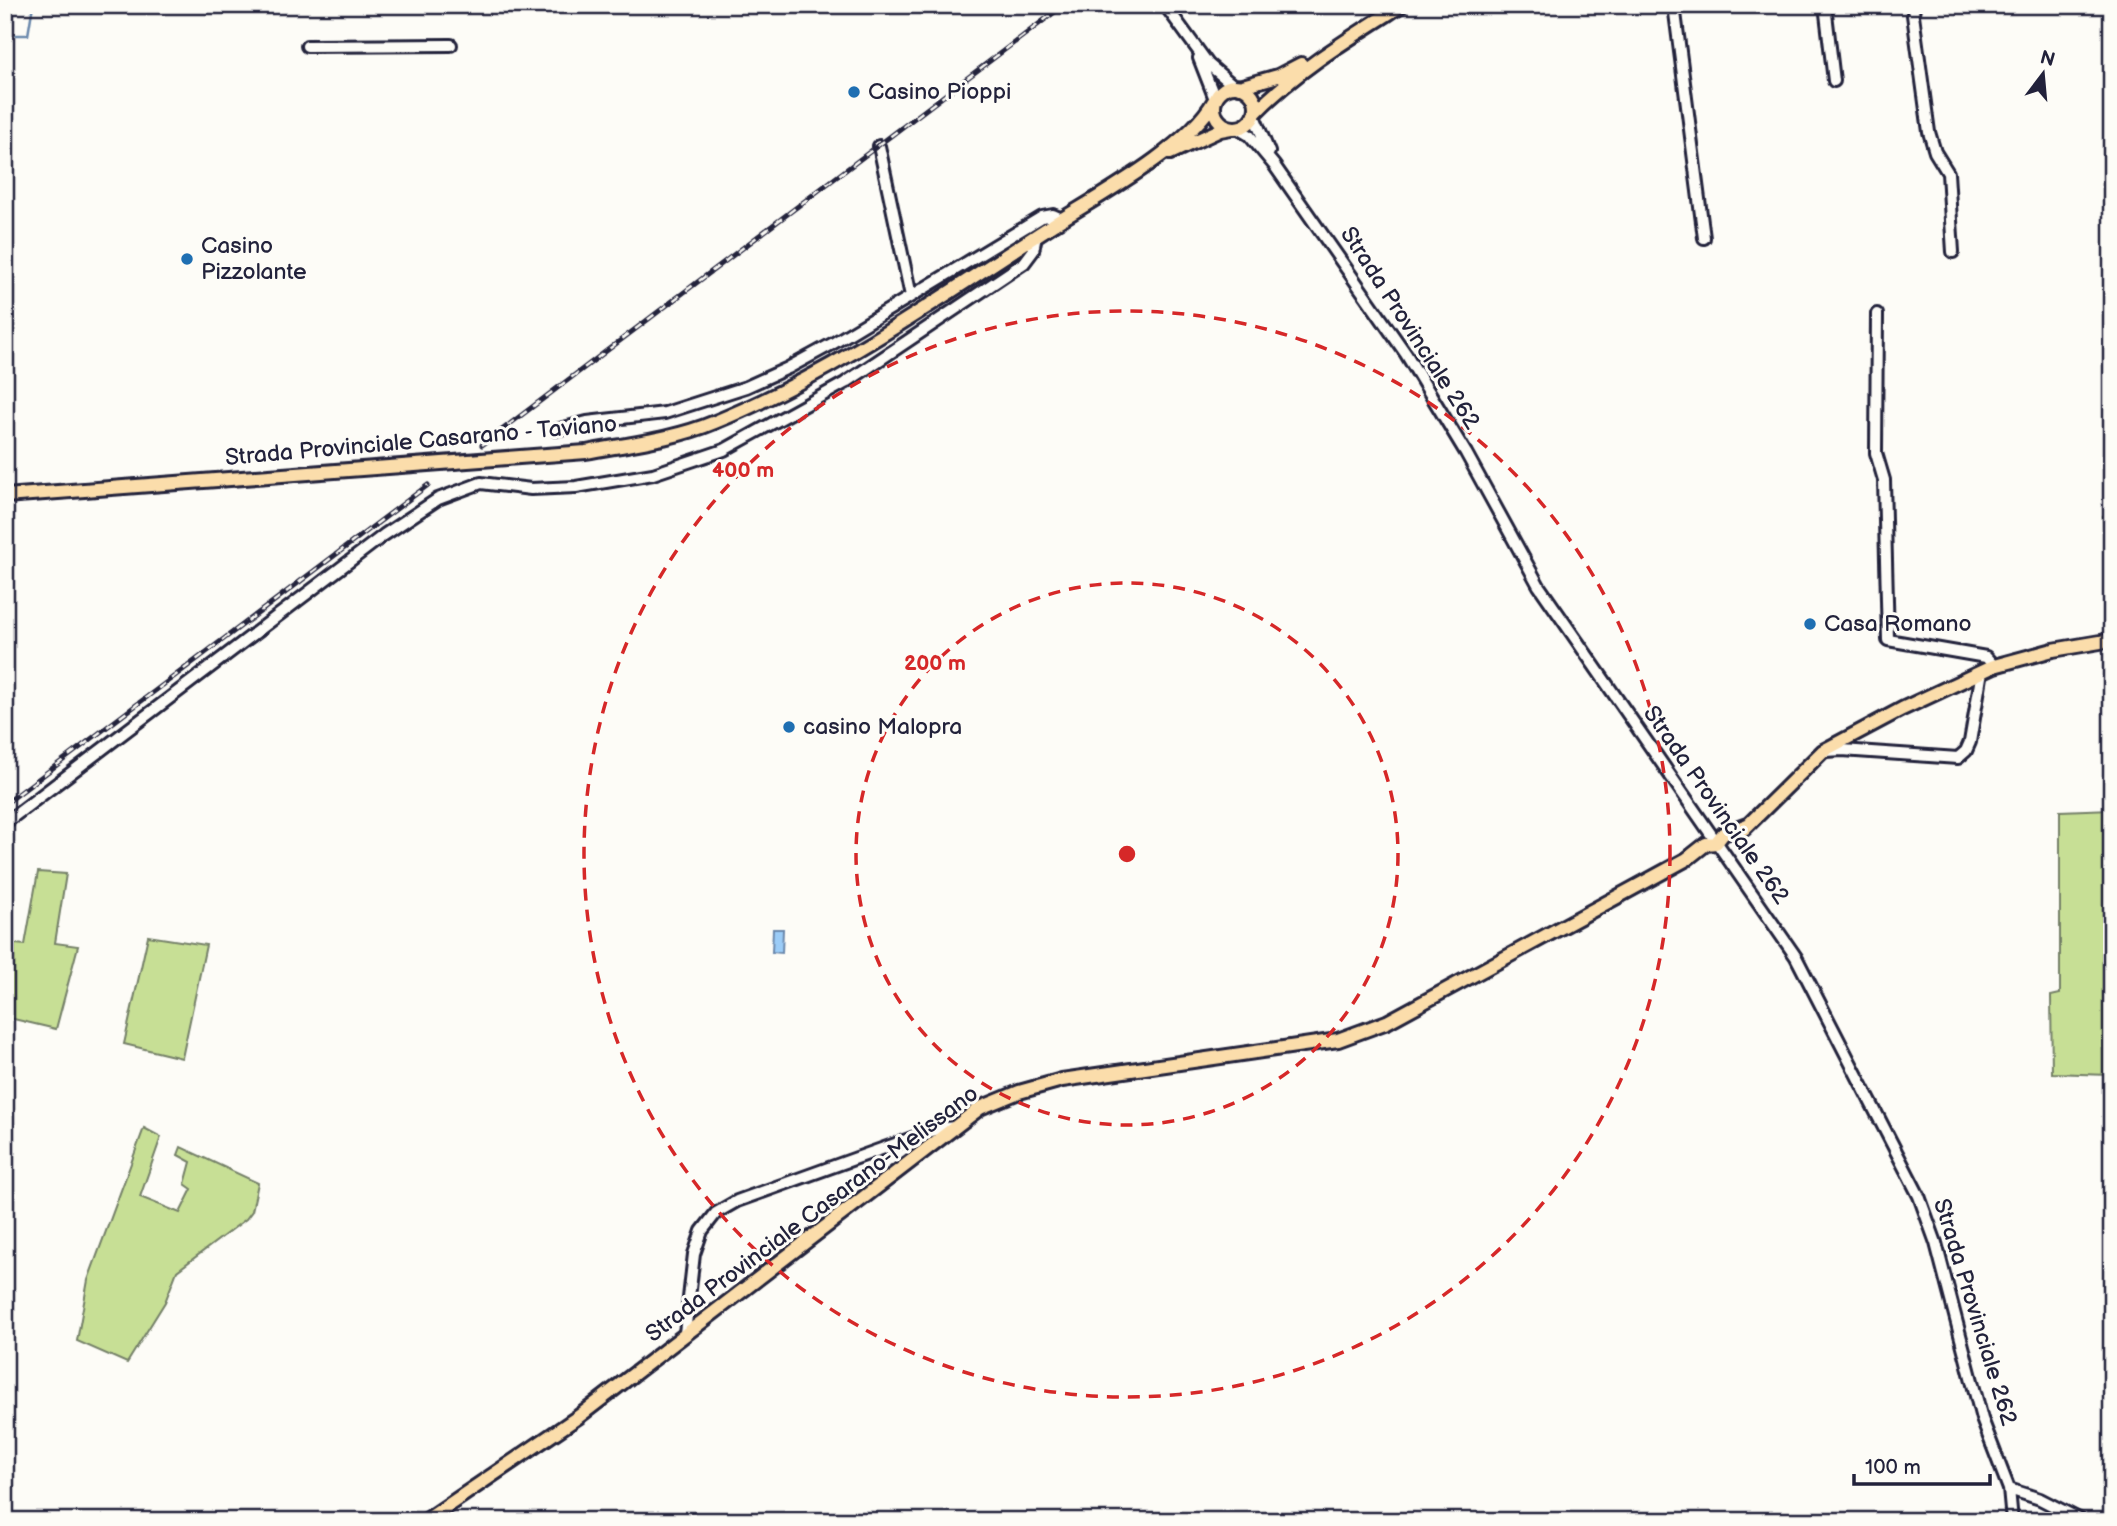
<svg xmlns="http://www.w3.org/2000/svg" width="2117" height="1526" font-family="'Balsamiq Sans',sans-serif">
<rect width="100%" height="100%" fill="#fdfcf7"/>
<filter id="ink" filterUnits="userSpaceOnUse"><feTurbulence type="fractalNoise" baseFrequency=".0143" numOctaves="2"/><feDisplacementMap in="SourceGraphic" scale="14" xChannelSelector="R" yChannelSelector="G"/><feConvolveMatrix kernelMatrix="1 2 1 2 8 2 1 2 1" color-interpolation-filters="sRGB"/></filter>
<g filter="url(#ink)">
<path fill="#c7df95" stroke="#748068" stroke-width="2" d="M2112,515V626H2111L2103,516Z
M2112,809V1110H2110L2109,1075L2052,1073L2051,996L2060,994V811Z
M38,872L66,874L55,943L78,946L56,1029L5,1017V943L25,945Z
M148,936L206,945L182,1058L124,1044Z
M144,1128L161,1137L140,1197L180,1213L192,1189L185,1184L191,1162L178,1155L181,1147L258,1183L252,1211L246,1219L177,1271L165,1302L127,1363L77,1341L88,1280Z"/>
<path fill="#9bccf7" stroke="#6b88ac" stroke-width="2" d="M773,929H783L782,953L772,952Z"/>
<g fill="none" stroke-linecap="round" stroke-linejoin="round">
<path stroke="#6b88ac" stroke-width="2.5" d="M5,35H28L33,5"/>
<defs>
<path id="minor" d="M1165,5L1208,64L1234,86
M1674,5L1704,238
M1825,5L1834,81
M1914,5L1913,15L1929,132L1935,152L1948,173L1953,252
M307,46L451,45
M1199,58L1215,99
M1254,116L1269,152
M1237,128L1249,135L1274,165L1406,354L1466,453L1539,586L1796,957L1919,1196L1936,1243L1982,1419L2009,1489L2012,1521
M879,146L911,296
M1877,314L1876,453L1884,480L1888,640L1986,657L1994,666
M556,430L587,422L665,413L746,387L788,368L832,344L1042,217L1053,215L1062,219
M1826,751L1842,750L1958,758L1966,751L1970,742L1982,671
M5,823L384,535L438,499L481,483L531,489L576,487L653,474L724,450L845,383L1024,263L1033,251L1036,236
M685,1333L694,1254L702,1231L716,1213L737,1201L937,1129L955,1127
M2009,1489L2040,1499L2083,1521"/>
<path id="major" d="M1214 107a21 21 0 1 1 42 0a21 21 0 1 1-42 0Z
M1239,87L1278,76L1301,64
M1255,113C1298,69 1350,38 1402,5
M1170,153L1220,130L1231,128
M5,496L586,452C629,444 675,439 715,422C833,374 944,295 1051,226C1097,197 1188,148 1214,101
M1744,829L1823,751L1902,709L1994,666L2053,650L2112,640
M425,1521L578,1417L980,1108L1019,1092L1062,1080L1338,1040L1387,1022L1687,859L1706,844L1716,843L1723,834L1747,825"/>
</defs>
<use href="#minor" stroke="#22223b" stroke-width="16"/>
<use href="#major" stroke="#22223b" stroke-width="18"/>
<use href="#minor" stroke="#fdfcf7" stroke-width="10"/>
<use href="#major" stroke="#fbddab" stroke-width="12"/>
<defs>
<path id="rail" d="M482,445L1064,5
M5,804L428,485"/>
</defs>
<use href="#rail" stroke="#22223b" stroke-width="5"/>
<use href="#rail" stroke="#fdfcf7" stroke-width="2.5" stroke-dasharray="8" stroke-linecap="butt"/>
</g>
</g>
<g fill="none" stroke="#d62828" stroke-width="3.5" stroke-dasharray="12 9">
<circle cx="1127" cy="854" r="271"/>
<circle cx="1127" cy="854" r="543"/>
</g>
<g fill="#1f6fb2" stroke="#fdfcf7" stroke-width="2.5">
<circle cx="854" cy="92" r="7"/>
<circle cx="187" cy="259" r="7"/>
<circle cx="1810" cy="624" r="7"/>
<circle cx="789" cy="727" r="7"/>
</g>
<g text-anchor="middle" dominant-baseline="central" stroke-width="6" stroke-linejoin="round" paint-order="stroke">
<g font-size="23" fill="#22223b" stroke="#fdfcf7" text-anchor="start">
<text x="868" y="92">Casino Pioppi</text>
<text x="201" y="246">Casino<tspan x="201" dy="26">Pizzolante</tspan></text>
<text x="1824" y="624">Casa Romano</text>
<text x="803" y="727">casino Malopra</text>
</g>
<g font-size="23" fill="#22223b" stroke="#fdfcf7">
<text transform="translate(1410 328) rotate(57)">Strada Provinciale 262</text>
<text transform="translate(421 441) rotate(-5)">Strada Provinciale Casarano - Taviano</text>
<text transform="translate(1716 805) rotate(55)">Strada Provinciale 262</text>
<text transform="translate(812 1214) rotate(-37)">Strada Provinciale Casarano-Melissano</text>
<text transform="translate(1975 1312) rotate(73)">Strada Provinciale 262</text>
</g>
</g>
<circle cx="1127" cy="854" r="10" fill="#d62828" stroke="#fdfcf7" stroke-width="3.5"/>
<g font-size="21" text-anchor="middle" font-weight="bold" fill="#d62828" stroke="#fdfcf7" stroke-width="6" stroke-linejoin="round" paint-order="stroke">
<text x="743" y="477">400 m</text>
<text x="935" y="670">200 m</text>
</g>
<rect width="2117" height="1526" fill="none" stroke="#fdfcf7" stroke-width="28"/>
<rect x="14" y="14" width="2089" height="1498" fill="none" stroke="#22223b" stroke-width="2.5" filter="url(#ink)"/>
<g transform="translate(2043 74) rotate(16)" stroke="#fdfcf7" stroke-width="5" paint-order="stroke">
<path d="M0-5L12 26L0 18L-12 26Z" fill="#22223b"/>
<text y="-10" font-size="19" font-weight="bold" text-anchor="middle" fill="#22223b">N</text>
</g>
<path d="M1854 1474v10h136v-10" fill="none" stroke="#22223b" stroke-width="3.5"/>
<text x="1865" y="1474" font-size="21" fill="#22223b" stroke="#fdfcf7" stroke-width="5" paint-order="stroke">100 m</text>
</svg>
